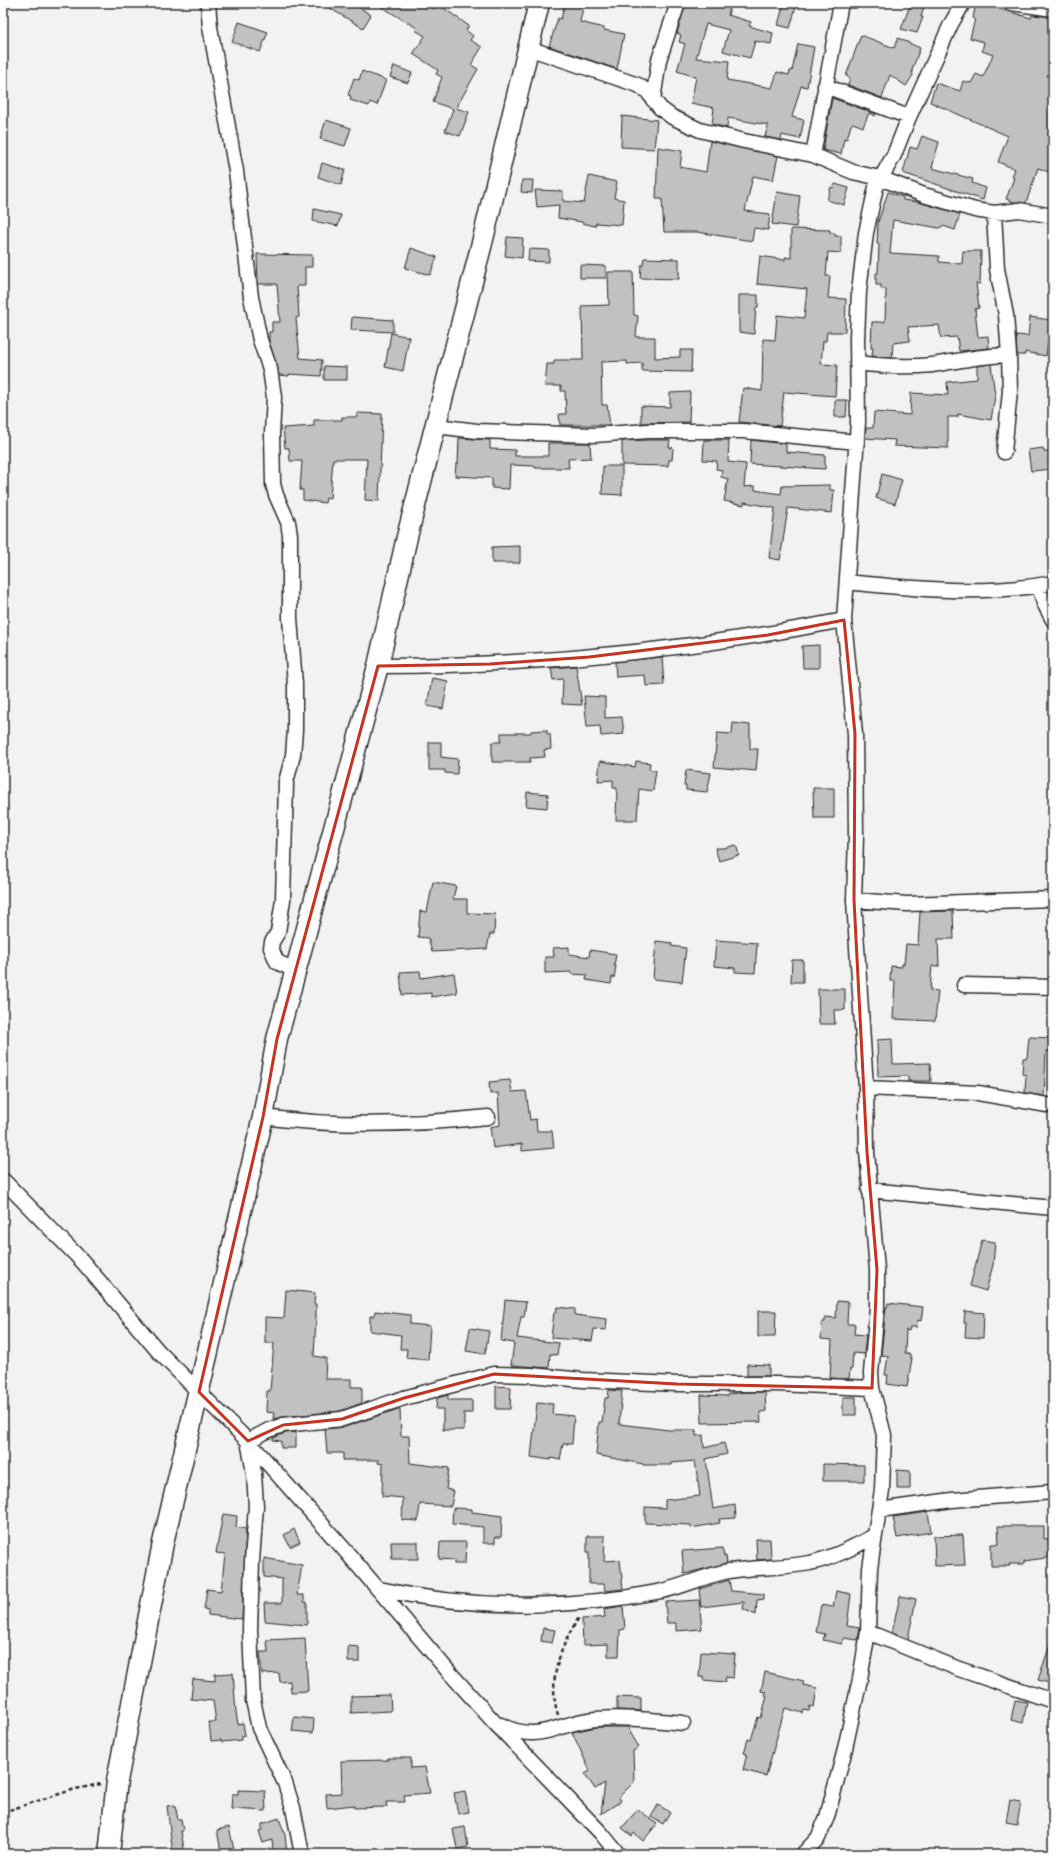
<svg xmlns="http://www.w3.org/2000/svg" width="1056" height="1857" font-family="Mali,sans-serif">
<rect width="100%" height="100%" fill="#f2f2f2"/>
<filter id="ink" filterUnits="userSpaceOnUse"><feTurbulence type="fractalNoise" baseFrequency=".025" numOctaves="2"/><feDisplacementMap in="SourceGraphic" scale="8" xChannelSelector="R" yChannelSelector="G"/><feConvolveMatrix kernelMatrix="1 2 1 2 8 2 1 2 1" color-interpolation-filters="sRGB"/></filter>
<g filter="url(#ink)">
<path fill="#c1c1c1" stroke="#2b2b2b" d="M321,3H352L371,15L363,28Z
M375,3H424L434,9L438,4L469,26L466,30L473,36L470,40L482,47L471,65L478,69L456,108L469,112L460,136L445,131L453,109L433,102L442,77L436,74L438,70L413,54L425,36L415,30L417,28Z
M565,3H584L580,22L604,28V30L624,34L617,69L549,46L558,18L561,19Z
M686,3H731L728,15L751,22L749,26L773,33L771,44L755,41L750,58L723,51L729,30L706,24L696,58L729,61L727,80L772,88L777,72L789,75L790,71H792L798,44L814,47L807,87L801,86L792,117L804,120L800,139L782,135L781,140L765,137L768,125L728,118L727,128L712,124L714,108L691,103L696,77L677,71L685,44L679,42L681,35L677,33Z
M784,3H797L790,28L778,25Z
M911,3H925L921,17H923L917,33L901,29Z
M976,3L996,6V8L1031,18L1032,15L1053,17V160L1049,172L1038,168L1026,203L1014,202L1006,199L1014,178L1012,177L1015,169L998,162L1008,136L930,102L936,83L960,91L963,81L971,83L976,74L983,77L993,55L982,51L984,42L970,38L975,19L973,18Z
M239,22L268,32L260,52L232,42Z
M861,35L894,48L898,38L920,48L912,70L913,75L906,86L890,75L882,98L848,85L850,78L846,76Z
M394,66L412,73L408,83L390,77Z
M362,71L386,80L377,105L370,102L369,106L350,100L351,96L348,95L354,78L359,80Z
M832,98L876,114L875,116L869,113L863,127L853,123L851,125L847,139L844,138L841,154L823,150Z
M622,116L657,120L654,149L621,147Z
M326,120L351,128L345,146L320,139Z
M922,136L939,142L932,168L973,179L972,183L986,188L983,200L903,173L910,147L917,149Z
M710,141L778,156L773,180L753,176L745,211L770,214L768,230L754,228L752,241L697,232H664L662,199H656L658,147L682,151L680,167L706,172Z
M322,163L345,170L341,185L318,177Z
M589,176L617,182L614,198L624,200L622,225L596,223L595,226L582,223V222L558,218L559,205L537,207L535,190L563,191V201L584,203Z
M522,180H533L532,193L521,192Z
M835,184L849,188L844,205L827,200L831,187L833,188Z
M777,192L800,196L796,227L772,224Z
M888,192L903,197V200L918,202L960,214L955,230L943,226L939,228L893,220L890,253L939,256V262L962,264L963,251H981L980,284L976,283L979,308L975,309L978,337L988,336L989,348L959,351L957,337L941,338L939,325L908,327L910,341L893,343L892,358L872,356L873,348H871L872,322H885L886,289H881V285H876V273H878L879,244H877L878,222Z
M314,209L341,215L338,226L313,221Z
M791,229L830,230V233H835V236H841V253L828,252L826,276H830L828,298L846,299L845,332H827L826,341H823L821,364L837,365L835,396L784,392L780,426L739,422L743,388L762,391L763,339L775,340L777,315L804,318L807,289L757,284L760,256L785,260V257L791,258Z
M507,237L523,238L522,258L505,256Z
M411,248L437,257L430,275L405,268Z
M529,249L549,250V262L528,261Z
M257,254L312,255V267H305V286H297L299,317L296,318L300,358L322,360L321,376L289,374V376L279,375L269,341V332H272V322H280L277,284H258Z
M644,258L679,259V279L640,278L641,265H643Z
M580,265L606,266V278H580Z
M608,272H633L634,315L638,316L636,337H655V358L680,357V350H692L691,372L642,371V363L627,364V361L601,362L602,405H607L610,425H560L559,414H566L565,391H561V386H545L547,364H554V360H583L582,306L609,305Z
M739,295H758V307H756L754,334L739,332Z
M352,317L393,320V332L351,330Z
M1030,317L1051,320L1046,356L1025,352V355H1017L1016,335L1028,336Z
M391,333L409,337L403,371L385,367Z
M991,364L995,396L991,420L958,414V417H948V448L894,446L895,440L865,438L866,428H873L874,412L910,415L911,393L948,395L947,382L977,379V366Z
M324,366L347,367V380H324Z
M690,392L689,422L641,423V406L670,407V393Z
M835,400H847L846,417H835Z
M357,413L382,414L379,501L365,500L367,459H333L330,499L326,498L325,503L303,500V490H300L302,461H290L289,448H285L283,428L314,426V420H342V417H357Z
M459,438L490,440V449L515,450V456H548V443H590L591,458L568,459L569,468H535V466L510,465L509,489L492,488V478L455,476L456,464H458Z
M648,440H670L669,447L673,448L672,460H669L668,466L622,465V441Z
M704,440H729L728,462L746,464L744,487L755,486V490L781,494L782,486L830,485V490H834L832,513L788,508L780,560L769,558L775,508L744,502V505L724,501L728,479L721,477L722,470L716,469L717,461L703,460Z
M751,440L786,444V452L825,455V469L750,464Z
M1043,448L1044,452H1053V469L1031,471L1028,450Z
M603,466H622V495L602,494Z
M882,474L902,480L895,504L876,498Z
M520,546V563H492V547Z
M819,645V668H803L802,646Z
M662,657L664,685L646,686L645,675L616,677L615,662Z
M576,666L582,705L562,704L563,679L553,680L551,668Z
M432,678L448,681L443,709L427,706Z
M584,696L605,697V718L622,717L624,734L601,736L600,726L587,727Z
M733,723L750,725V749H758L756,771L714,767L717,733L732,734Z
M547,730V734H550L551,749L544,750L545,757L530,758V762H492V742H501V733H531V731Z
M429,742H441V757L458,759L457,774L445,773V770H429Z
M600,761L635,767L636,761L650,763L649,769L656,770L653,791L639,789L637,820H616L617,788H613V780L598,781Z
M686,770L711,773L707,792L686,790V786H684Z
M813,788H834V818H814Z
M527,792L548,794L547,808L526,806Z
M736,845L739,855L719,861L715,848H723Z
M433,882L456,886L453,899H467V913L495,914L494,934H490L487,949L432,952L428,938L418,937L420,911L427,912Z
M953,911L954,939H938L939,966H932L930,990L938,991L935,1021L893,1019L895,981H890L891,966L902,967V964H904L906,944L918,945L920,912Z
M716,940L757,943L755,973L735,972V968L714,966Z
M656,941L672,943L671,946L686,948L682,982L653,979Z
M569,947V954L589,957L590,950L616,954L614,966H616L614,978L612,977L611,984L586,980L587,975L571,974V972L545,973V957H554L553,948Z
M792,960H803V982H791Z
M420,971L421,978L454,973L457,993L431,997V993L402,995L400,972Z
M818,989H845V1010H834L835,1024H819Z
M1029,1037L1053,1038V1051H1046L1044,1096L1025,1093L1026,1075L1022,1074L1023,1058H1027Z
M892,1039L893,1064L930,1063L931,1081H908V1076L878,1077L877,1040Z
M510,1080L512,1092L526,1091L530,1120L536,1119L537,1131H552L554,1148L522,1151V1144L493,1148L490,1127L500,1125L498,1093L490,1094L489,1082Z
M982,1240L995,1242L993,1265L986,1291L970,1286Z
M286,1290L315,1293L314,1304H316V1319L314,1356L326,1358L325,1379H351V1387H362V1403L340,1411L282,1417L273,1419L274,1413L266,1412L267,1391H270L274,1343H265V1317L284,1318Z
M505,1300L526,1302L524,1317H521L517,1338L559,1343L557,1355L550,1354L549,1368L511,1365L514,1343L501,1341Z
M837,1301L848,1302L847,1324H855L854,1334L866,1335L864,1354L853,1353L852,1369H850L849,1379L830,1378L832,1340L821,1339L822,1322H825V1317L836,1318Z
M888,1303L923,1307L921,1321L918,1320L917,1327H910L909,1331L906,1330L905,1353L910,1354V1358H912L907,1387L887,1384L888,1375H885L888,1356L881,1355L886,1307L887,1308Z
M557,1307L575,1309V1315L607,1319L606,1330L594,1329L592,1341L551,1338L554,1312H556Z
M375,1311L410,1315V1324L430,1326L428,1360L406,1358L407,1349H400L401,1335L370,1331V1316H374Z
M758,1311H776L775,1337H758Z
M965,1311L984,1313L983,1338L965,1337L966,1323H964Z
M470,1328L489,1331L485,1354L466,1351Z
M747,1364L769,1365V1376H747Z
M496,1386L511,1387L510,1409H496Z
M609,1390L622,1391L619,1424L669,1430H696V1436L703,1435L704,1448L724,1443L727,1454L706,1459L713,1509L735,1505L736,1518L719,1519L720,1523L691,1528V1525L645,1523V1507L665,1508V1500L700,1496L695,1461L671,1463V1465H643V1464L596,1455L599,1422H602L605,1398H608Z
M746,1392H765L766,1411L760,1412L761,1422L702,1423L701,1395L728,1396V1394Z
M448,1395V1400H472V1413H464V1430H443V1409H436L437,1398Z
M843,1397H856V1415H843Z
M537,1403L553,1404L552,1414L574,1416L572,1444H563L560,1460L551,1458V1460L531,1457Z
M398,1409H400L401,1436H409L410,1463L449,1468L446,1489L454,1491L451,1506L420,1504L418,1521L402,1520L403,1498L382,1496L383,1464L378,1463L379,1460H343V1453H327L325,1429L345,1427Z
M296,1432V1448H281V1441L273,1440V1438L285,1433Z
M823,1464L864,1465V1481H823Z
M897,1470L910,1471V1489H897Z
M453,1508L472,1509V1512L502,1516L501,1537H495V1543H483V1527L452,1524Z
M928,1512L931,1532L897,1538L893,1517Z
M223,1514L237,1516L236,1527L246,1529L242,1619L208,1615V1610L204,1609L207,1589L221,1591L225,1554L216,1553Z
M998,1526H1044V1539L1053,1538V1557L1024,1561V1564H1009L1010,1566H991V1544H999Z
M294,1529L300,1542L290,1547L284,1535Z
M963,1535L965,1565L935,1566L934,1536Z
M587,1536H605L604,1561L620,1560L623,1589L605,1591L604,1584H589V1552H587Z
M756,1539H770L771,1559L757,1560Z
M391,1542H418V1559H392Z
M440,1542H466L465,1564H454V1560L439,1559Z
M722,1548L724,1556H726L727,1563L684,1574L682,1551Z
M264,1558L302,1565L297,1595H304V1602H307V1625L265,1621L264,1603H282V1579L264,1577Z
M729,1580L731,1591L764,1594V1599L757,1600L756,1615L743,1609L744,1602L701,1607L699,1589Z
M836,1591L851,1594L847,1626L860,1628L858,1640L844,1638L842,1644L823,1640L825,1634L816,1632L821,1605L833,1607Z
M900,1596L916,1599L908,1639L892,1633Z
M699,1600L702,1629L676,1631V1623H667L665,1602Z
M623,1606L625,1629L620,1630L619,1656H608V1644L583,1645L582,1619L605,1617L604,1609Z
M543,1628L555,1630L552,1643L541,1641Z
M305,1638L308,1691L291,1692L290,1681L280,1682L279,1673L262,1674L260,1652H268L267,1640Z
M1051,1642H1053V1684L1038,1680Z
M348,1646L359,1647V1662H348Z
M701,1652L735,1654L733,1678L726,1677L725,1682L703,1680V1677H699Z
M765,1672L804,1681L803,1685L817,1688L814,1707L810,1706L809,1711L804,1710L803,1713L785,1708L766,1776L743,1770L747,1754L744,1753L748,1739L751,1740L758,1717L761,1718L767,1696L765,1695L766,1692L761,1691Z
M233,1673L236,1712L238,1724L243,1723L245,1735L242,1736V1740L222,1742L221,1740L211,1741L209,1722H216L213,1701L191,1699L193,1679L215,1681V1674Z
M390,1695L391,1711L351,1713V1696Z
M617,1697L641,1698V1711L617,1710Z
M1015,1700L1027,1702L1023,1723L1011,1720Z
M294,1717L314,1719L313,1733L292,1731Z
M597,1727H629L630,1732L639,1747L633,1751L634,1782L619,1797L621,1801L601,1814L605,1783L595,1789L585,1774L590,1771L572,1732Z
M388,1758H411V1768L425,1767L430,1793L404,1795L405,1802H386L387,1807L354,1808V1805L327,1808L326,1794L342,1793L341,1761L388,1760Z
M238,1790L265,1791L266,1811L231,1809L232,1794H238Z
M465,1791L469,1812L458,1814L454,1793Z
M1010,1800L1021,1802L1017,1824L1006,1822Z
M175,1805L178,1819H181L183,1831H181L185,1854H173L167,1806Z
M658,1805L670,1812L663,1824L651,1817Z
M638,1809L657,1824L643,1841L634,1833L632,1836L622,1828Z
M279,1818L285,1835L287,1854H273L272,1840L263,1843L259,1831L262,1830V1824Z
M229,1827L234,1850L221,1852L217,1830Z
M465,1827L468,1847L457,1849L453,1829Z"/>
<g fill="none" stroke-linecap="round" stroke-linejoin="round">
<defs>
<path id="minor" d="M208,3L210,27L236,171L251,297L260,340L270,369L274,397L272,434L273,484L276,495L288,522L290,535V618L295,684V730L293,755L286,782L283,900L278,932L272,942L271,948L277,962L295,970
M1011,3L1053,9
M528,48L638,85L647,91L660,108L672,117L700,130L744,141L813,155L853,172L880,178L924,195L975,210L994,213L1019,210L1053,216
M825,86L909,117
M653,100L659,60L678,3
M813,155L841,3
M994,213L997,269L1006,315L1009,355L1010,391L1004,452
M857,363C882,366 907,368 932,365C958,361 983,355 1009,355
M436,426L477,431L594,435L648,431H743L857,442
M847,582C915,589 985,596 1053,583
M1039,586L1044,603L1053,620
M378,666C534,666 691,650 844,620
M854,900L907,904L1053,899
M964,985L1053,987
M866,1088L978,1093L1053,1106
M263,1117C337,1127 414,1125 488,1117
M3,1180L83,1262L158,1351L248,1441L343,1548L449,1672L495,1723L601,1833L618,1854
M869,1190L1053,1208
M879,1510L952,1500L1053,1492
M379,1589C471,1609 570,1610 662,1591C685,1586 706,1575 729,1571C756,1567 783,1568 810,1563C833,1558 854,1547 874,1536
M868,1632L959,1669L1053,1701
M501,1725C540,1745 558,1722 596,1719C625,1717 654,1720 683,1723
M302,1854L293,1808L285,1783L259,1728L253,1700L250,1630L252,1561L256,1506L254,1473L248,1441L269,1430L283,1425L342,1419L404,1398L494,1374L531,1375L583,1380L677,1384H777L872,1388
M803,1854L818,1838L827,1817L844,1753L860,1679L868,1632L870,1568L882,1490L884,1435L872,1388L871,1373L877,1308V1270L867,1152L866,1088L854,900L856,836L855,734L844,620L858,422L857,338L859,291L866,233L876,187L894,155L909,117L951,24L963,3"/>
<path id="secondary" d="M109,1854L117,1781L163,1543L263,1117L277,1039L378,666L407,537L484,235L539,3"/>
</defs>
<use href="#minor" stroke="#2b2b2b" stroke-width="17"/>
<use href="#secondary" stroke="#2b2b2b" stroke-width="23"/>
<path stroke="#2b2b2b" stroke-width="2.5" stroke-dasharray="4 3" stroke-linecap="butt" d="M558,1715C547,1679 561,1645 580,1616
M3,1812L75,1789L101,1784"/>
<use href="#minor" stroke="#fff" stroke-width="14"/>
<use href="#secondary" stroke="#fff" stroke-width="20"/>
</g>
</g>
<path fill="none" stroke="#c8321e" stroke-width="3" stroke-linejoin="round" d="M844,620L855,734L854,900L867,1152L877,1270L872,1388L677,1384L494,1374L404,1398L342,1419L283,1425L248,1441L199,1392L263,1117L277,1039L378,666L490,664L589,657L768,635Z"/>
<rect width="1056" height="1857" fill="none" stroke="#fff" stroke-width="16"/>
<rect x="8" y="8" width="1040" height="1841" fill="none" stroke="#2b2b2b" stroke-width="1.5" filter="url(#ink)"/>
</svg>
